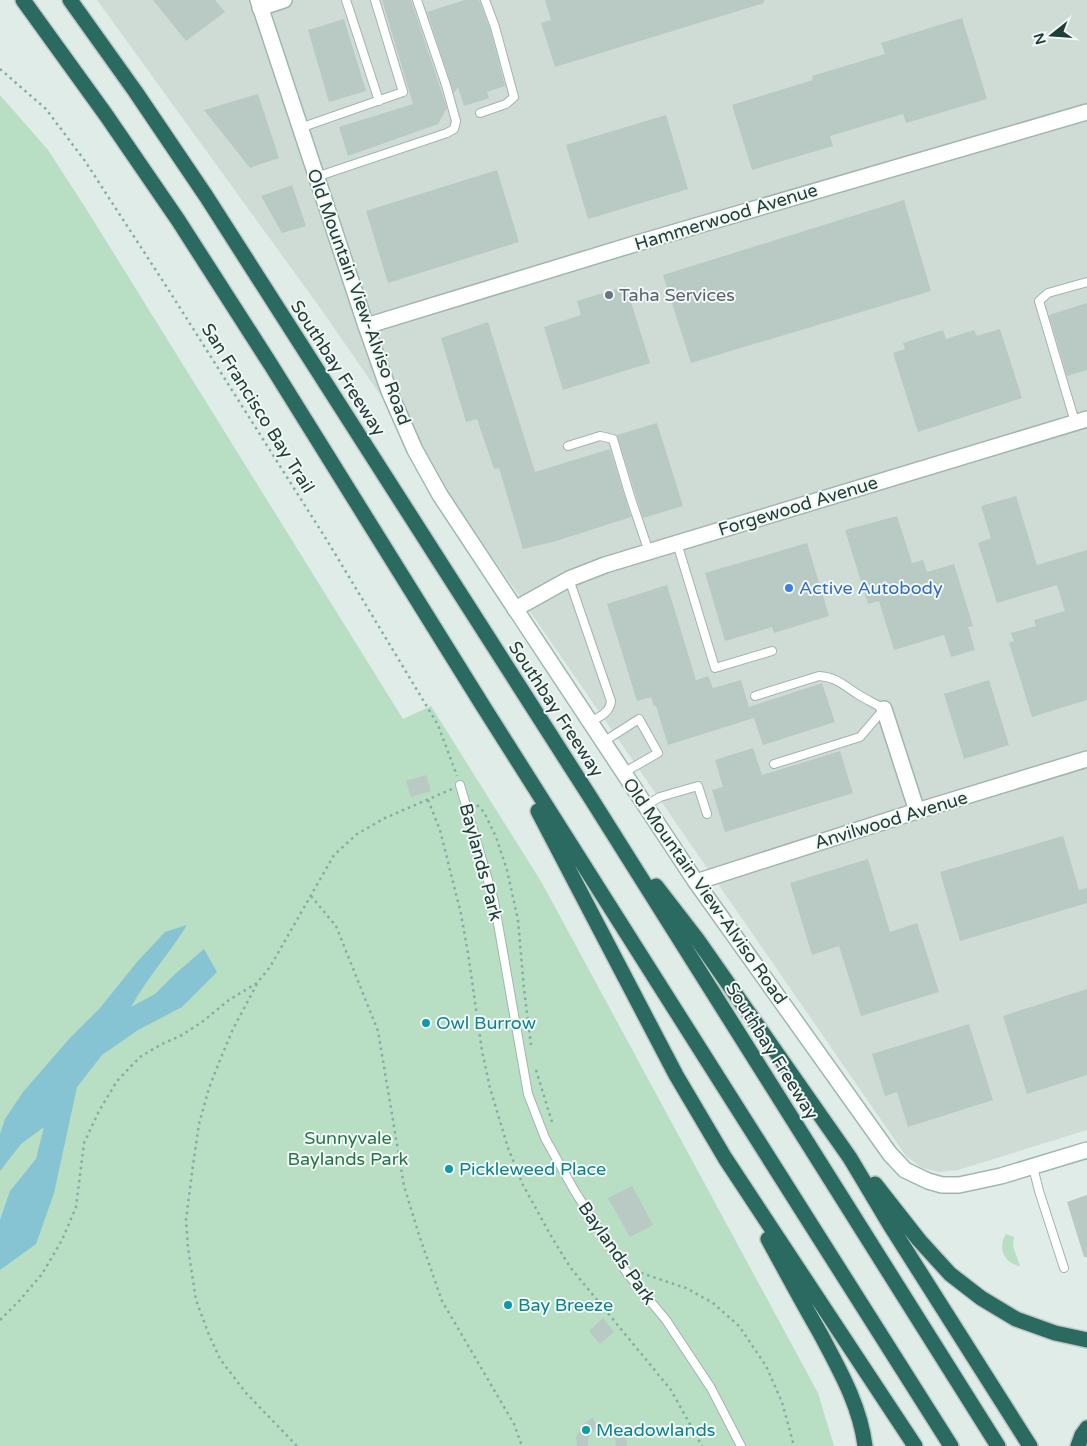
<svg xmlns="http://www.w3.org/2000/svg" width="1087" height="1446" font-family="'Varela Round',sans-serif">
<rect width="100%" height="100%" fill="#e0ece7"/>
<path fill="#cfdcd6" d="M97,0H1087V1130L958,1170L939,1172L922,1168L906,1156L323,312Z"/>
<path fill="#b8dec4" d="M0,95L48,150L85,207L403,719L431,706L542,883L818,1393L834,1446H0Z
M1006,1234L1014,1237L1013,1246L1020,1266C1004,1264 997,1247 1006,1234Z"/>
<path fill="#86c3d3" d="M187,925C169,954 147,978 131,1007L155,994L174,975L204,949L217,972L182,1007L138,1030L102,1055L77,1087L54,1193L36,1244L0,1270V1220L10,1191L36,1159L44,1127L21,1144L0,1171V1134L5,1119L23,1092L70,1038L100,1008L137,962L165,932Z"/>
<path fill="#b9c9c3" d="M153,0H215L225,12L186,41Z
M382,0H411L447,108L438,124L348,156L339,127L413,104Z
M465,0H479L490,29L505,86L487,92L489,98L464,106L458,87L454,93L427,12Z
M545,0H764V3L555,67L541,23L551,20Z
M962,18L987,99L906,123L903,114L830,136L833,146L752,170L732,105L813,80L812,76L885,54L881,43Z
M344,19L366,91L329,102L308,30Z
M258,94L279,158L250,168L204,110Z
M666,115L688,189L588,219L566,145Z
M497,170L519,242L388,283L366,211Z
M292,185L306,226L282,233L261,196Z
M904,200L931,291L691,363L663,275Z
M626,286L650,363L563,390L544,327L581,315L577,301Z
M1087,303V370L1067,376L1049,315Z
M488,322L535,472L610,449L631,517L556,541L523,549L499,468L494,469L477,419L466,422L441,338Z
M1000,329L1022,398L918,432L893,353L905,349L903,343L943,330L946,339L974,330L977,336Z
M657,423L683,506L643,518L617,435Z
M1016,496L1037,565L1087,550V700L1032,717L1009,643L1014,641L1011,633L1036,626L1034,620L1065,611L1057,585L997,603L978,543L991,538L981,506Z
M897,516L912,563L923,560L927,572L954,564L973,626L968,627L975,650L951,657L944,635L894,650L879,601L868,604L845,530Z
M807,543L829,616L774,633L772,627L725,641L705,573Z
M667,585L696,680L708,676L713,688L741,680L749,707L822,683L835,722L763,745L754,718L668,745L656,706H654L651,697L637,701L607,604Z
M989,680L1009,745L964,759L944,694Z
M753,748L762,775L840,751L853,793L725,832L712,790L723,787L715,760Z
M426,775L431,791L411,797L406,781Z
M1063,836L1079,890L1087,888V903L960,941L940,872Z
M868,859L890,932L917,923L939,992L861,1016L839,946L812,955L790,883Z
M1087,989V1075L1027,1094L1003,1016Z
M969,1024L993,1100L908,1127L897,1092L885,1096L872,1054Z
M632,1186L653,1225L630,1237L608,1198Z
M1087,1195V1257H1084L1067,1202Z
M603,1318L614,1332L600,1344L589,1331Z
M593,1417L597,1428L591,1433L588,1439V1446H577L576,1437L582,1425Z
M626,1433L627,1446H616L615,1437Z"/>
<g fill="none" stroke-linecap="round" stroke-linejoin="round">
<defs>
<path id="lane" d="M346,0L379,101
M480,113L506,104L514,97L495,27L485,0
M300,128L403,92L375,0
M316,177L447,133L454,129L456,121L446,85L417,0
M1075,422L1039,301L1048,293L1087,282
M568,446L600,436L613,439L630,496L649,552
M677,543L715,668L772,651
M569,579L611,701C610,713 599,717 590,722
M755,696L819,676C837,677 844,686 859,695C867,700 876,704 884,709L860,737L774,764
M603,742L639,719L658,753L623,773
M460,785L494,901L528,1094L545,1138L574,1190L627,1273L666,1320L711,1388L741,1446
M645,806L660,797L698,786L707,814
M1033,1167L1039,1191L1064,1268"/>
<path id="street" d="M260,8L284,0
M366,326L641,242L1087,112
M515,609L569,579L605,565L1087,419
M884,709L917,811
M696,882L917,811L1087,759"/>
<path id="secondary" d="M258,0L366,326L389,391L415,450L440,495L696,882L890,1154L905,1170L928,1181L942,1185H959L1001,1176L1087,1150"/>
<path id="highway" d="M23,0L106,115L178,220L271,365L483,706L951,1446
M70,0L135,91L206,196L592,800L998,1446
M538,811L676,1075L725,1158L915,1446
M656,886L697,939L850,1158L890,1225L1030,1446
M875,1184L919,1240L950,1274L981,1298L1016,1319L1055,1333L1087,1340
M768,1239C785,1270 802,1302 820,1333C839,1369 860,1405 865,1446
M1078,1446L1082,1435L1087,1428"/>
</defs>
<use href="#lane" stroke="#a3b4af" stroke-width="10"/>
<use href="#street" stroke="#a3b4af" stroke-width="18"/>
<use href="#secondary" stroke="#9eb8b0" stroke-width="18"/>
<use href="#highway" stroke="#c1c9c7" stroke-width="18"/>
<path stroke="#80b0a4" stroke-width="2.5" stroke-dasharray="2.5 4" stroke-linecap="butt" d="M0,69L46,109L85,161L168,289L328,542L438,725L457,776
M428,800L440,830L461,914L468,953L482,1051L490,1088L508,1148L523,1185L551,1236L570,1267L671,1390L702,1446
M477,805L484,812L496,837L507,870L518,920L524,989L531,1045
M311,896L336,926L378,1031L404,1186L419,1235L442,1301L514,1424L522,1446
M257,984L233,1029L220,1060L209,1088L199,1124L193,1165L186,1220L188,1248L196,1300L209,1335L220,1359L246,1393L297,1446
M536,1070L552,1122
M641,1273L686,1288L713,1303L739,1326L766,1366L782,1402L794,1446
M0,1320L19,1301L42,1274L62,1240L76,1207L84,1143L99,1111L117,1081L140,1057L160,1045L182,1035L202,1022L229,1000L257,983L270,967L334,855L357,834L385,818L452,789"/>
<use href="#lane" stroke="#fff" stroke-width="8"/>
<use href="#street" stroke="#fff" stroke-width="15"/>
<use href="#secondary" stroke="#fff" stroke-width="15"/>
<use href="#highway" stroke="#2b6a60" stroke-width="15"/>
</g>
<circle fill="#6b7280" stroke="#f1f8f5" stroke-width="2" cx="609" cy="295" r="5"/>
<circle fill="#3f7fe0" stroke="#f1f8f5" stroke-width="2" cx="789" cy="588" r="5"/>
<g fill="#0f9aa8" stroke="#f1f8f5" stroke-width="2">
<circle cx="426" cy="1023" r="5"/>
<circle cx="449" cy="1169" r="5"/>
<circle cx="508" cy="1305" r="5"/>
<circle cx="586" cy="1430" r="5"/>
</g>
<g text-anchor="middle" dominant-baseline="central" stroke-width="4" stroke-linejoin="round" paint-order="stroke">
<g font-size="18" fill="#203d37" stroke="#f1f8f5">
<text transform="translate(726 217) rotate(-17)">Hammerwood Avenue</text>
<text transform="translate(359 297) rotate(70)">Old Mountain View-Alviso Road</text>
<text transform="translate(338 368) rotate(57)">Southbay Freeway</text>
<text transform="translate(258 408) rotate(58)">San Francisco Bay Trail</text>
<text transform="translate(798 506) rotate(-17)">Forgewood Avenue</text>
<text transform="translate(556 709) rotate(57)">Southbay Freeway</text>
<text transform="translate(891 820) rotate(-17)">Anvilwood Avenue</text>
<text transform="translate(481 862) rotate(75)">Baylands Park</text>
<text transform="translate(705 891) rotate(55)">Old Mountain View-Alviso Road</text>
<text transform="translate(772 1051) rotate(58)">Southbay Freeway</text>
<text transform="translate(617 1253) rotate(55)">Baylands Park</text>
</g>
<g font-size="18" fill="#5b616d" stroke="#f1f8f5" text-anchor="start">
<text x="619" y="295">Taha Services</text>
</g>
<g font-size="18" fill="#366cbe" stroke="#f1f8f5" text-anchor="start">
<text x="799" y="588">Active Autobody</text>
</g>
<g font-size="18" fill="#0d838f" stroke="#f1f8f5" text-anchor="start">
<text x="436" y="1023">Owl Burrow</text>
<text x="459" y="1169">Pickleweed Place</text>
<text x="518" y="1305">Bay Breeze</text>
<text x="596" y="1430">Meadowlands</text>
</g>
<g font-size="18" fill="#29754b" stroke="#f1f8f5">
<text x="348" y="1138">Sunnyvale<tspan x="348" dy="21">Baylands Park</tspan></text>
</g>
</g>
<g transform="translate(1052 35) rotate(253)" stroke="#f1f8f5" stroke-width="4" paint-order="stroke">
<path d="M0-4L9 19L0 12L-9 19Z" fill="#203d37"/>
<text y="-8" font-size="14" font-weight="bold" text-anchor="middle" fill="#203d37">N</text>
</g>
</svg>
